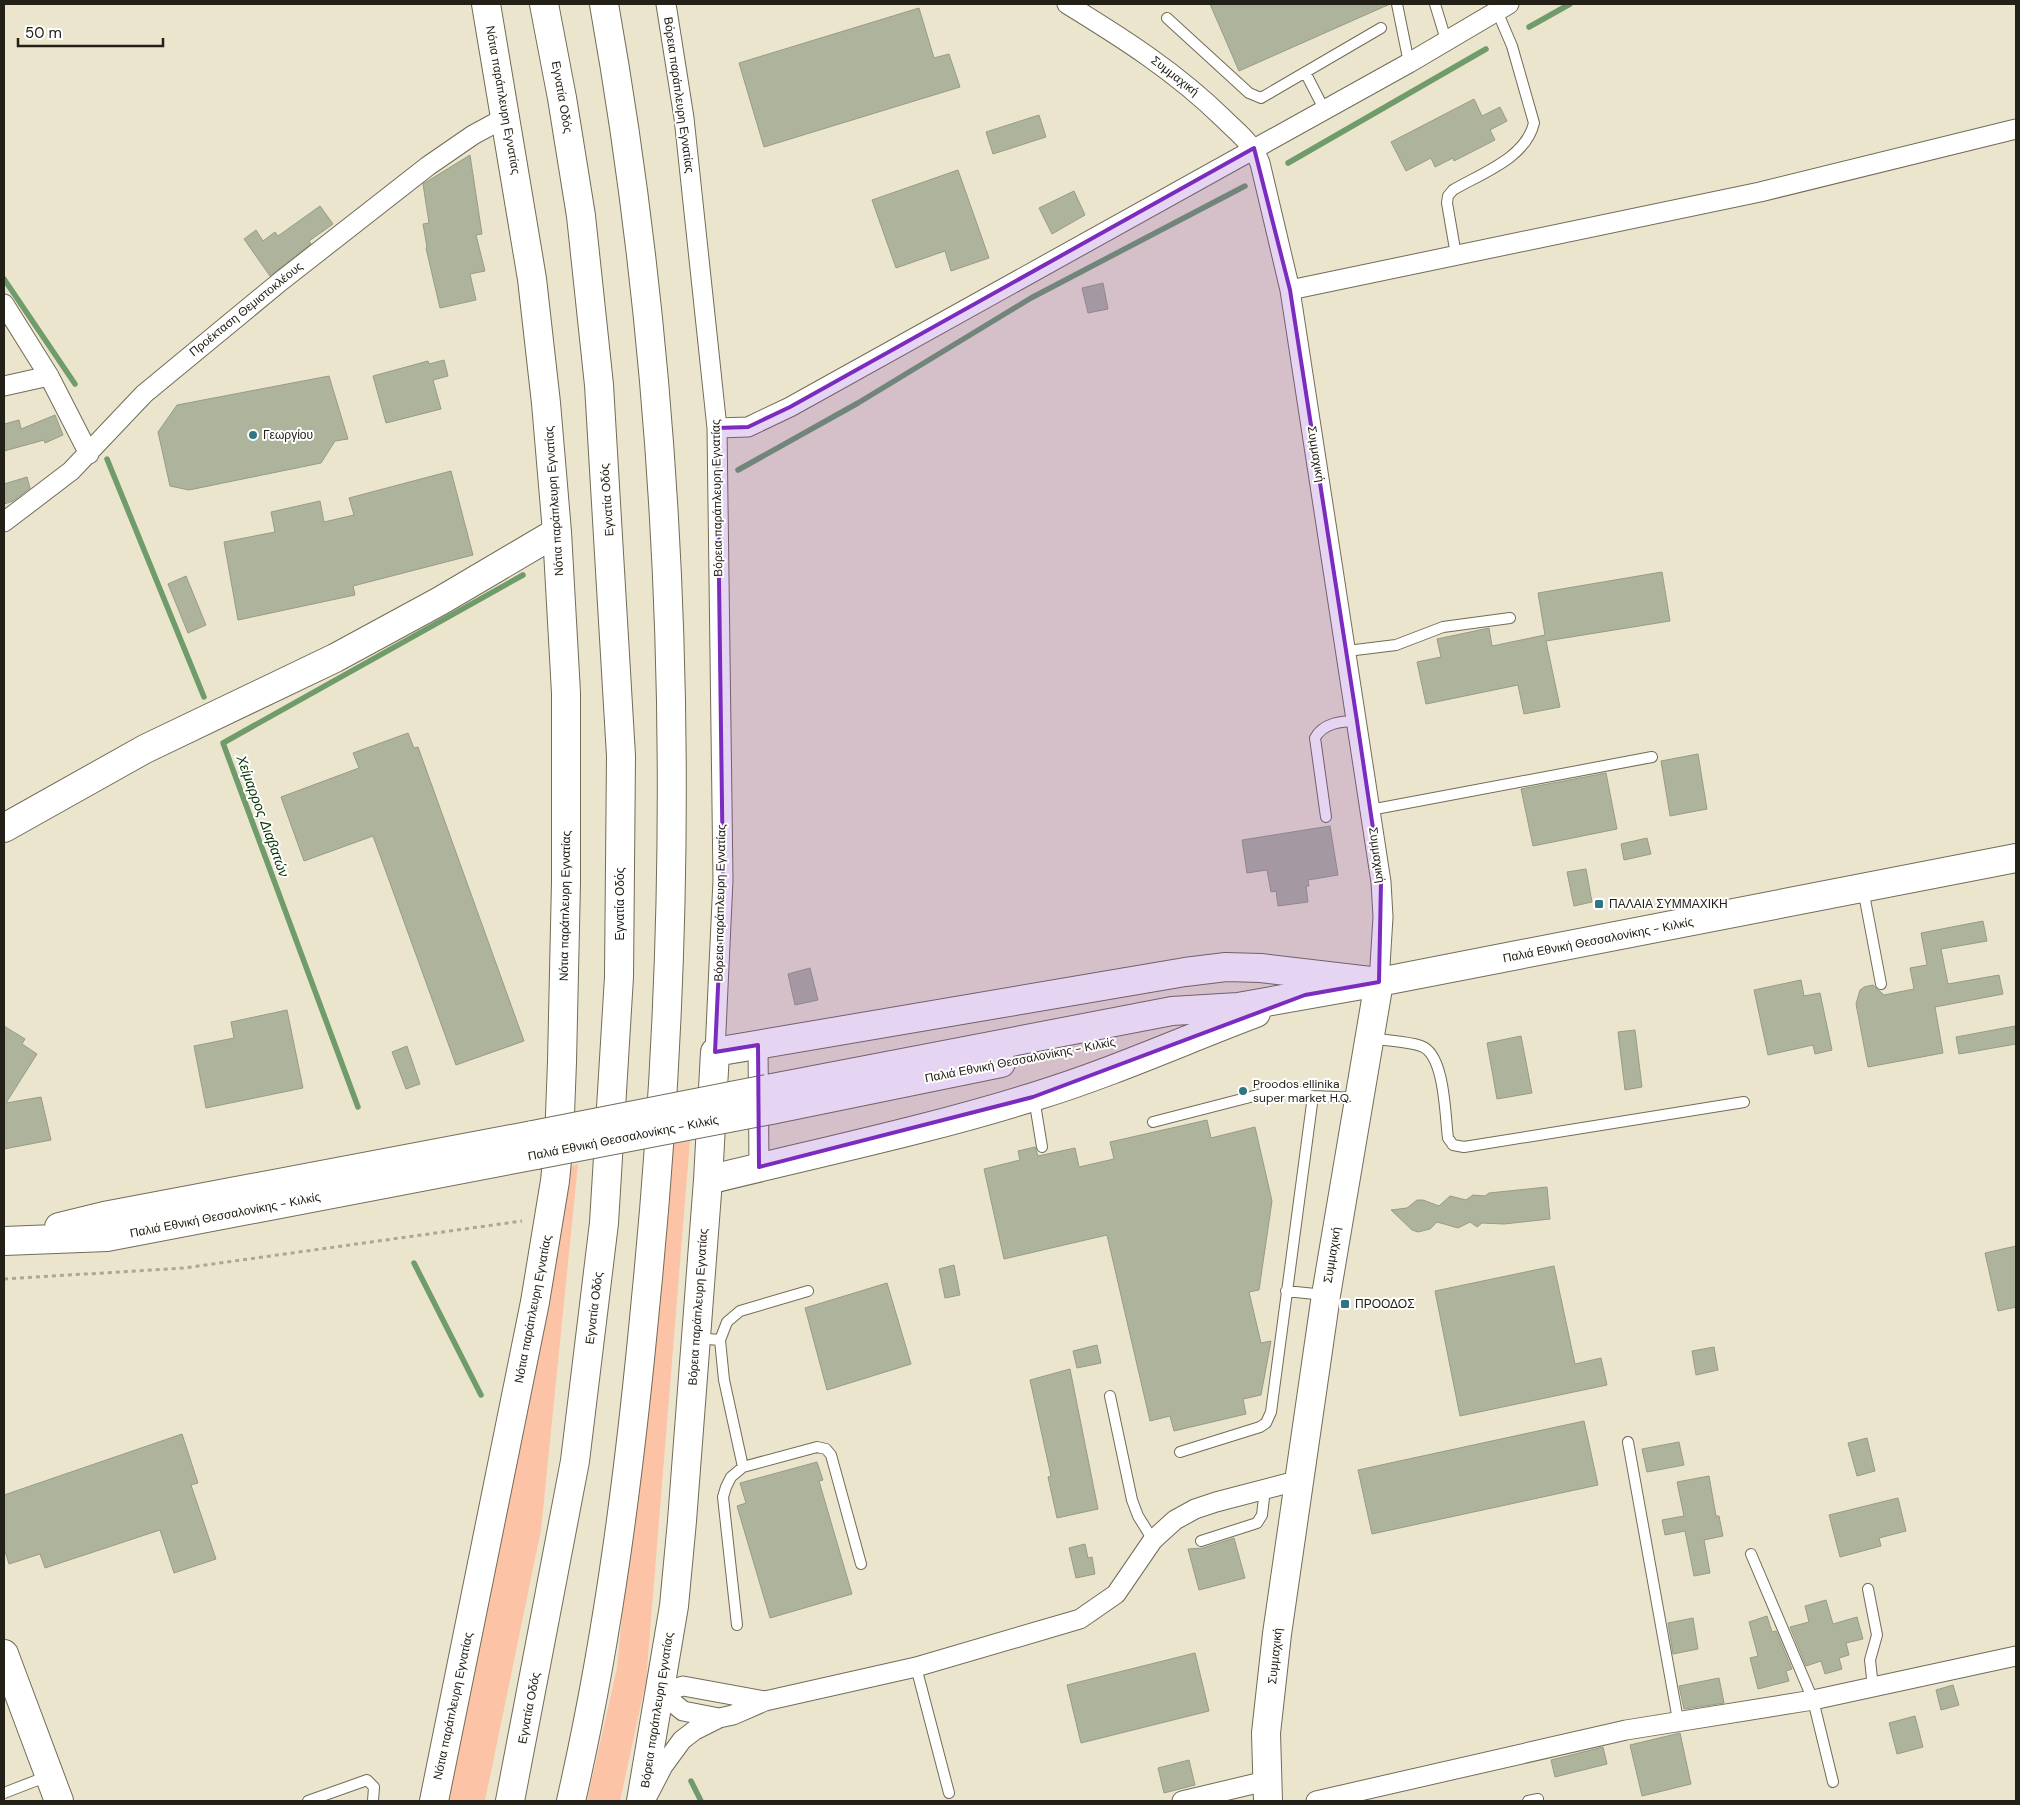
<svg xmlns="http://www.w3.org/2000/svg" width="2020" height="1805" font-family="'DM Sans',sans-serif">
<rect width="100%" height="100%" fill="#ebe5cd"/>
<path fill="#fdc3a6" d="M690,1140L646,1681L620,1801H587L617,1668L669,1143Z
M578,1164L541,1530L485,1801H446L561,1169Z"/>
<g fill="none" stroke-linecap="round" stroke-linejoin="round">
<path stroke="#709b6b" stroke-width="5.5" d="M1529,27L1570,4
M1288,163L1486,49
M4,279L75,384
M107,459L204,697
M738,470L858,403L1031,298L1245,186
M358,1107L223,743L523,575
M414,1263L481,1395
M691,1781L701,1801"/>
</g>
<path fill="#aeb39c" stroke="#979c86" d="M1210,4H1390L1239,71Z
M919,8L934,58L949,54L960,87L764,147L739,63Z
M1474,99L1482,116L1500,107L1507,121L1490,130L1495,140L1454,161L1453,158L1435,167L1431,158L1406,171L1391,142Z
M1039,115L1046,137L993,154L986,132Z
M470,155L482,234L476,235L485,271L470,274L476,300L440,308L426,248L427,247L423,224L429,223L423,184Z
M958,170L989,258L951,271L945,251L896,268L872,200Z
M1074,191L1085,215L1052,234L1039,208Z
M320,206L333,224L309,241L311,244L270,276L244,239L256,230L263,241L275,232L278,236Z
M1103,283L1108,309L1088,313L1082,288Z
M444,360L448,376L433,380L441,409L386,423L373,376L428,361L429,364Z
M329,376L348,439L335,441L321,463L189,490L170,486L158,432L177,405Z
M55,415L63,435L45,443L44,440L4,451V424L19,420L21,429Z
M451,471L473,555L353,586L355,595L238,620L224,542L275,532L271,512L320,501L324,522L354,515L349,498Z
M27,477L30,488L13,501L4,504V484Z
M1662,572L1670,621L1546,641L1560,707L1524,714L1518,685L1426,704L1417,662L1441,657L1437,639L1489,628L1492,646L1545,635L1538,593Z
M186,576L206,625L188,633L168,584Z
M408,733L414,748L418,747L524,1041L456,1065L373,836L304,861L281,797L359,768L353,753Z
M1698,754L1707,809L1670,816L1661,761Z
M1606,773L1617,829L1533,846L1521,789Z
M1330,826L1338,875L1308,880L1309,886H1306L1308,902L1278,906L1276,891L1271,892L1267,870L1247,873L1242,840Z
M1647,838L1651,854L1624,860L1621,844Z
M1586,869L1592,902L1574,906L1567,872Z
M1983,921L1987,941L1941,949L1948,984L1999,975L2003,994L1935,1007L1943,1053L1868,1067L1856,1004L1860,990L1864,987L1873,985L1884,995L1914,989L1910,968L1927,965L1921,933Z
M810,968L818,1000L795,1005L788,974Z
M1801,980L1804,996L1820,993L1832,1050L1815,1054L1813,1045L1768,1055L1754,990Z
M287,1010L303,1088L206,1108L194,1046L234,1038L231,1022Z
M4,1026L25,1039L22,1044L37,1054L6,1103L41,1097L51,1140L4,1149Z
M2015,1026L2016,1044L1959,1054L1956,1037Z
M1635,1030L1642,1087L1625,1090L1618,1032Z
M1521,1036L1532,1093L1497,1099L1487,1043Z
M407,1046L420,1084L406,1089L392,1052Z
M1207,1120L1211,1138L1255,1127L1272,1201L1259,1290L1249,1292L1261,1343L1271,1341L1261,1395L1243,1399L1246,1414L1174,1431L1170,1416L1150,1421L1107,1235L1004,1259L984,1169L1020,1160L1018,1151L1035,1147L1038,1156L1075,1148L1079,1167L1114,1159L1110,1142Z
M1547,1187L1550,1219L1504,1224L1482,1223L1477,1227L1470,1222L1458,1228L1437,1222L1430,1229L1418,1232L1412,1230L1391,1210L1407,1208L1417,1200H1423L1439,1206L1450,1196L1466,1200L1473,1195L1485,1196L1489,1193Z
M2016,1246V1307L1998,1311L1985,1253Z
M954,1265L960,1295L945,1298L939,1269Z
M1554,1266L1575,1364L1601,1358L1607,1385L1460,1416L1435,1291Z
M887,1283L911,1364L827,1390L805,1308Z
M1097,1345L1101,1363L1077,1368L1073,1351Z
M1714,1347L1718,1370L1696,1375L1692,1351Z
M1070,1369L1098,1509L1057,1518L1048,1477L1051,1476L1030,1380Z
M1584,1421L1598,1485L1372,1534L1358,1470Z
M182,1434L198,1483L191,1485L216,1559L174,1573L160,1530L45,1568L40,1554L9,1564L4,1548V1495Z
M1867,1438L1875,1471L1857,1476L1848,1443Z
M1679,1442L1684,1465L1647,1472L1642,1449Z
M817,1462L823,1480L819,1481L852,1594L770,1618L737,1506L746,1503L740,1483Z
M1709,1476L1716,1516H1719L1723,1536L1704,1540L1710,1573L1694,1576L1685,1531L1665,1535L1662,1520L1684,1516L1677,1482Z
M1898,1498L1906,1531L1879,1538L1881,1546L1840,1557L1829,1515Z
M1234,1538L1245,1578L1199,1590L1188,1549L1203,1548Z
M1085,1544L1088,1558L1092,1557L1095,1574L1076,1578L1069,1548Z
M1826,1600L1833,1624L1857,1617L1863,1639L1846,1643L1849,1655L1839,1658L1842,1669L1825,1674L1821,1661L1806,1666L1790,1627L1809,1622L1805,1606Z
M1767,1616L1772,1632L1776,1631L1792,1669L1786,1671L1789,1681L1758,1689L1750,1658L1758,1656L1749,1622Z
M1693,1618L1698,1649L1673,1654L1668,1623Z
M1195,1653L1209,1711L1081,1743L1067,1685Z
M1719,1678L1724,1703L1684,1709L1679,1686Z
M1953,1685L1959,1705L1941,1710L1936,1690Z
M1915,1716L1923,1747L1897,1754L1889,1723Z
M1680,1733L1691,1784L1642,1796L1630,1745Z
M1603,1747L1607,1764L1555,1777L1551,1760Z
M1189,1760L1195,1785L1164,1793L1158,1768Z"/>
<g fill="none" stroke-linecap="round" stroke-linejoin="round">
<defs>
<path id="lane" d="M1397,4L1409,63
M1435,4L1446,40
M1167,18L1249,93L1261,98L1381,28
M1306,74L1324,109
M1456,255L1447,203L1448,196L1453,190C1482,173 1526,158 1534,123L1512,46L1497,11
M1347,651L1396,645L1443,627L1510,618
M1370,810L1652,757
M1326,817L1315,738C1323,723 1341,721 1357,721
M1863,889L1881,984
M1371,1038C1387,1041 1406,1041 1421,1046C1445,1054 1445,1116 1448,1138L1453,1145L1464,1147L1744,1102
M1034,1098L1042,1147
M1153,1122L1273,1091H1296L1313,1096L1357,1098
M1286,1291L1325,1295
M696,1338L720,1340L727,1322L740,1311L808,1291
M720,1340L724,1380L743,1467
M1110,1396L1132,1500L1138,1516L1153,1540
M1628,1442L1678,1720
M1180,1452L1260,1427L1266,1423L1271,1412L1313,1096
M1201,1541L1257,1523L1262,1515L1265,1489
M1751,1554L1813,1700L1833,1782
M1868,1589L1877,1635L1870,1660L1873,1687
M737,1625L723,1497L726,1487L731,1477L743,1467L817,1447L826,1449L831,1455L861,1564
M916,1667L949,1793
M4,1793L48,1776
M308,1801L367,1780L374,1787L373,1801
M1528,1801L1538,1799"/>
<path id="street" d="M666,4L684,118L717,428L723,880L715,1052
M1067,4C1124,39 1176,72 1224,119C1239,134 1252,143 1260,163L1290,290L1381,882L1383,917L1379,982
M1290,290L1760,192L2016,129
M4,304L49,376L89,454
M4,386L49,376
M717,428L748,427L790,407L1409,63L1509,4
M4,522L71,471L144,394L281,281L428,166L473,135L506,117
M758,1045L759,1167
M719,1718L683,1711L661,1693L683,1686L765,1701
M648,1795L663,1766L682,1740L695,1730L719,1718L733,1715L765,1701L916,1667L1080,1619L1116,1594L1153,1540L1175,1520L1195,1509L1216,1502L1300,1480
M1182,1801L1266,1781
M1316,1801L1626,1730L1813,1700L2016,1656"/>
<path id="secondary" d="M4,828L145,749L335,658L440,601L557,532
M767,1089L1172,1011L1238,1007L1379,982L2016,858
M771,1110L1001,1063
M708,1180C817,1153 928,1130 1036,1096C1111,1073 1182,1041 1256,1013
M59,1227L104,1216L533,1135
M4,1241L107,1237L536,1155
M4,1654L59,1801
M434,1801L535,1302L555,1181L559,1140L562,1062L566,882V693L557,532L546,403L532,279L486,4
M641,1801L674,1606L682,1521L708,1180L715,1052L1185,972L1226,967L1261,968L1379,982
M1268,1801L1266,1733L1277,1634L1326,1295L1379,982"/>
<path id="highway" d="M510,1801L575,1461L604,1223L619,977L621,756L599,385L581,216L562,98L544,4
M571,1801C609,1635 630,1468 646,1298C689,867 680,431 604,4"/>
</defs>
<use href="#lane" stroke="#726c57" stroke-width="12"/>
<use href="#street" stroke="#726c57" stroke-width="21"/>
<use href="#secondary" stroke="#726c57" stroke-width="30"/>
<use href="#highway" stroke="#726c57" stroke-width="30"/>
<path stroke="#aca794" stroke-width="3" stroke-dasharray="4 4" stroke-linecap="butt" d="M4,1279L184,1268L522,1221"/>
<use href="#lane" stroke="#fff" stroke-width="10"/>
<use href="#street" stroke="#fff" stroke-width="19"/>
<use href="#secondary" stroke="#fff" stroke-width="28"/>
<use href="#highway" stroke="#fff" stroke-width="28"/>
<defs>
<path id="secondary-bridge" d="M533,1135L767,1089
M536,1155L771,1110"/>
</defs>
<use href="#secondary-bridge" stroke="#726c57" stroke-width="30" stroke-linecap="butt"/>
<use href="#secondary-bridge" stroke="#fff" stroke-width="28"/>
</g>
<path fill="#7b2cbf" fill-opacity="0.2" stroke="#7b2cbf" stroke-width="4" stroke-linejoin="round" d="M1254,148L1290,290L1357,721L1381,882L1379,982L1305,995L1033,1097L759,1167L758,1045L715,1052L723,880L717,428L748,427L790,407Z"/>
<g fill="#2f7583" stroke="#fff" stroke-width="2">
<circle cx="253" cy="435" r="5"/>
<rect x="1594" y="899" width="10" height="10" rx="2.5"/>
<circle cx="1243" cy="1091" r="5"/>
<rect x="1340" y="1299" width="10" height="10" rx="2.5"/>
</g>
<g text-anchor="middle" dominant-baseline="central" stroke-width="4" stroke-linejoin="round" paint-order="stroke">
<g font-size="12" fill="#222017" stroke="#fff">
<text transform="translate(1175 76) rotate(38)">Συμμαχική</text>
<text transform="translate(679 95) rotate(82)">Βόρεια παράπλευρη Εγνατίας</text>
<text transform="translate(562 97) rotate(80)">Εγνατία Οδός</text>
<text transform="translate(503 100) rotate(80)">Νότια παράπλευρη Εγνατίας</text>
<text transform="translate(246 309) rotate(-39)">Προέκταση Θεμιστοκλέους</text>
<text transform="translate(1316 454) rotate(81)">Συμμαχική</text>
<text transform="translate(717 498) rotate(-91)">Βόρεια παράπλευρη Εγνατίας</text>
<text transform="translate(607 500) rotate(-94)">Εγνατία Οδός</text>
<text transform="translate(554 501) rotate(-94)">Νότια παράπλευρη Εγνατίας</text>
<text transform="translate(1377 855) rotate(82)">Συμμαχική</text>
<text transform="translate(720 903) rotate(-89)">Βόρεια παράπλευρη Εγνατίας</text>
<text transform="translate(620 904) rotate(-90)">Εγνατία Οδός</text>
<text transform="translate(565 906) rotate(-89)">Νότια παράπλευρη Εγνατίας</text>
<text transform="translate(1598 940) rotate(-11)">Παλιά Εθνική Θεσσαλονίκης - Κιλκίς</text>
<text transform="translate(1020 1060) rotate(-11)">Παλιά Εθνική Θεσσαλονίκης - Κιλκίς</text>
<text transform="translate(623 1138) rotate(-11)">Παλιά Εθνική Θεσσαλονίκης - Κιλκίς</text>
<text transform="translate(225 1215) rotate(-11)">Παλιά Εθνική Θεσσαλονίκης - Κιλκίς</text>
<text transform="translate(1332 1255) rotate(-81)">Συμμαχική</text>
<text transform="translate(698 1307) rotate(-86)">Βόρεια παράπλευρη Εγνατίας</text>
<text transform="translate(594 1308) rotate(-83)">Εγνατία Οδός</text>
<text transform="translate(533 1309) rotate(-79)">Νότια παράπλευρη Εγνατίας</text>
<text transform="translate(1275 1656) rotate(-84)">Συμμαχική</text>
<text transform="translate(453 1706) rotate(-78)">Νότια παράπλευρη Εγνατίας</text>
<text transform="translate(529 1708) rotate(-79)">Εγνατία Οδός</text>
<text transform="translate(657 1710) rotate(-81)">Βόρεια παράπλευρη Εγνατίας</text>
</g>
<g font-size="12" fill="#222017" stroke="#fff" text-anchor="start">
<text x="263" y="435">Γεωργίου</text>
<text x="1609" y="904">ΠΑΛΑΙΑ ΣΥΜΜΑΧΙΚΗ</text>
<text x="1253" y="1084">Proodos ellinika<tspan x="1253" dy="14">super market H.Q.</tspan></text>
<text x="1355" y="1304">ΠΡΟΟΔΟΣ</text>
</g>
<g font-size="14" font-style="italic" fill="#083705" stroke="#fff">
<text transform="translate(263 816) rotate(70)">Χείμαρρος Διαβατών</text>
</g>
</g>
<rect width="2020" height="1805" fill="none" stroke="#222017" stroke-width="10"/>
<path d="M18 38v8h145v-8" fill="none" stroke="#222017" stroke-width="2.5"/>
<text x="25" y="38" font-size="15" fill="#222017" stroke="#ffffff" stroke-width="4" paint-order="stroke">50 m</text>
</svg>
